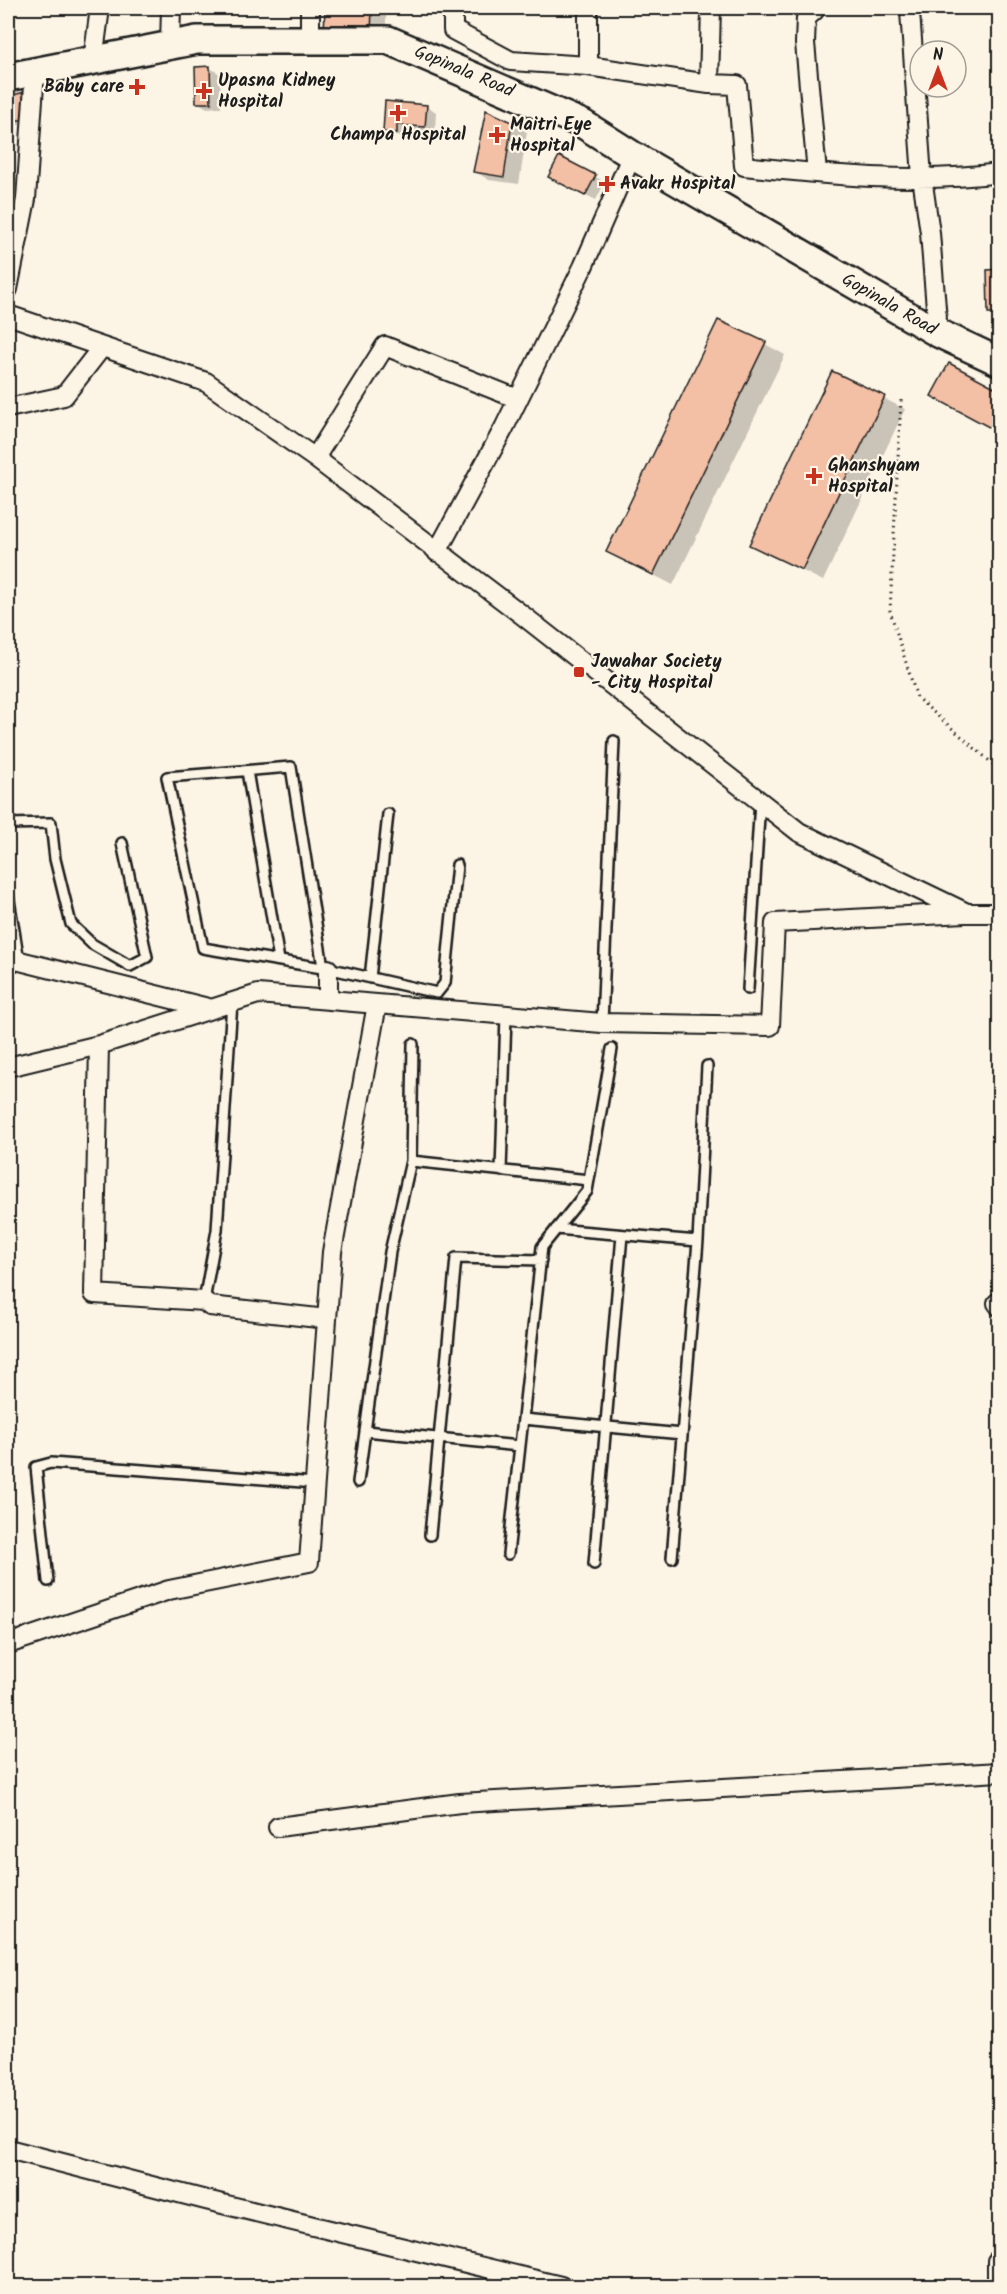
<svg xmlns="http://www.w3.org/2000/svg" width="1007" height="2294" font-family="Kalam,sans-serif">
<rect width="100%" height="100%" fill="#fcf5e5"/>
<filter id="ink" filterUnits="userSpaceOnUse"><feTurbulence type="fractalNoise" baseFrequency=".0167" numOctaves="2"/><feDisplacementMap in="SourceGraphic" scale="12" xChannelSelector="R" yChannelSelector="G"/><feConvolveMatrix kernelMatrix="1 2 1 2 8 2 1 2 1" color-interpolation-filters="sRGB"/></filter>
<g filter="url(#ink)">
<path fill="#0003" d="M326,8H386V42L326,32Z
M210,68L220,74L221,107L207,108L197,102Z
M25,93L33,125H8V97Z
M427,106L436,112L435,132L407,130L406,137L394,136L384,131Z
M512,123L527,132L519,184L489,180L474,171Z
M559,158L605,182L596,200L560,182Z
M1000,271V318L989,312Z
M765,344L785,355L673,585L608,551Z
M832,373L905,409L823,581L751,545Z"/>
<path fill="#f3bfa5" stroke="#1c1c1c" stroke-width="1.5" d="M325,8H372L371,34L324,33Z
M210,66L211,103H196L195,67Z
M25,92L24,120H8V96Z
M385,101L427,105L425,127L397,125V133L383,132Z
M486,110L512,122L504,177L473,172Z
M559,156L596,175L585,196L548,177Z
M1000,269V313H988L987,270Z
M718,320L766,342L653,575L606,552Z
M949,363L1000,390V433L931,396Z
M832,371L885,396L802,570L749,545Z"/>
<g fill="none" stroke-linecap="round" stroke-linejoin="round">
<defs>
<path id="service" d="M247,771L279,960
M8,824L51,823L55,859L71,924L92,944L130,966L147,957L122,843
M8,894L19,961
M328,969L203,948L167,777L291,767L323,967L437,993L445,983L457,865
M370,978L388,814
M748,989L760,801
M602,1023L614,741
M411,1161L413,1044
M501,1171L506,1015
M556,1229L698,1241L672,1558
M698,1241L707,1066
M204,1301L217,1230L232,1002
M523,1419L682,1434
M365,1431L520,1446
M358,1482L390,1252L411,1161L589,1180
M430,1535L456,1258L541,1260
M508,1554L542,1247L587,1191L612,1049
M594,1564L622,1235
M48,1581L36,1467L51,1463L315,1483"/>
<path id="minor" d="M310,8V40
M453,8V30L511,61L588,66
M588,8V66L709,84L737,85L744,166C829,175 915,184 1000,173
M814,11L806,18L805,43L817,173
M910,12L922,177L930,233L938,333
M170,45L171,8
M93,60L100,8
M709,84L711,8
M8,289L26,199L35,71
M8,315L206,382L315,458L521,614L799,832L967,913H1000
M8,408L64,396L102,347
M315,458L385,346L518,399
M437,552L504,428L583,267L632,155
M8,958L212,1009
M328,969V1000
M99,1045L94,1294L204,1301L210,1306L327,1319
M8,1067L99,1045L258,994L602,1023L770,1026L775,923L965,913
M997,1303L1000,1307
M8,1644L169,1590L309,1562L332,1252L377,1004
M278,1827L460,1803L1000,1772
M8,2149L206,2200L561,2286
M997,2286V2261L1000,2258"/>
<path id="primary" d="M8,77L197,40H388L583,124L632,155L938,333L1000,362"/>
</defs>
<use href="#service" stroke="#1c1c1c" stroke-width="14"/>
<use href="#minor" stroke="#1c1c1c" stroke-width="22"/>
<use href="#primary" stroke="#1c1c1c" stroke-width="32"/>
<path stroke="#1c1c1c" stroke-width="3" stroke-dasharray="1.5 4.5" stroke-linecap="butt" d="M901,400L890,611L917,698L1000,770"/>
<use href="#service" stroke="#fcf5e5" stroke-width="9"/>
<use href="#minor" stroke="#fcf5e5" stroke-width="18"/>
<use href="#primary" stroke="#fcf5e5" stroke-width="27"/>
</g>
</g>
<g fill="#c8321e" stroke="#fcf5e5" stroke-width="2">
<path d="M134 78h6v6h6v6h-6v6h-6v-6h-6v-6h6z"/>
<path d="M201 82h6v6h6v6h-6v6h-6v-6h-6v-6h6z"/>
<path d="M395 104h6v6h6v6h-6v6h-6v-6h-6v-6h6z"/>
<path d="M494 126h6v6h6v6h-6v6h-6v-6h-6v-6h6z"/>
<path d="M604 175h6v6h6v6h-6v6h-6v-6h-6v-6h6z"/>
<path d="M811 467h6v6h6v6h-6v6h-6v-6h-6v-6h6z"/>
<rect x="573" y="666" width="12" height="12" rx="3"/>
</g>
<g text-anchor="middle" dominant-baseline="central" stroke-width="4.5" stroke-linejoin="round" paint-order="stroke">
<g font-size="18" fill="#1c1c1c" stroke="#fcf5e5">
<text transform="translate(464 72) rotate(23)">Gopinala Road</text>
<text transform="translate(889 305) rotate(30)">Gopinala Road</text>
</g>
<g font-size="18" font-weight="bold" fill="#1c1c1c" stroke="#fcf5e5" text-anchor="start">
<text x="218" y="81">Upasna Kidney<tspan x="218" dy="21">Hospital</tspan></text>
<text x="124" y="87" text-anchor="end">Baby care</text>
<text x="510" y="125">Maitri Eye<tspan x="510" dy="21">Hospital</tspan></text>
<text x="398" y="135" text-anchor="middle">Champa Hospital</text>
<text x="620" y="184">Avakr Hospital</text>
<text x="828" y="466">Ghanshyam<tspan x="828" dy="21">Hospital</tspan></text>
<text x="591" y="662">Jawahar Society<tspan x="591" dy="21">- City Hospital</tspan></text>
</g>
</g>
<rect width="1007" height="2294" fill="none" stroke="#fcf5e5" stroke-width="30"/>
<rect x="15" y="15" width="977" height="2264" fill="none" stroke="#1c1c1c" stroke-width="2" filter="url(#ink)"/>
<g transform="translate(938 69)"><circle r="28" fill="#fcf5e5" stroke="#a29e95" stroke-width="1.5"/>
<path d="M0-4.5L10 22L0 15L-10 22Z" fill="#c8321e"/>
<text y="-9" font-size="16" font-weight="bold" text-anchor="middle" fill="#1c1c1c">N</text>
</g>
</svg>
